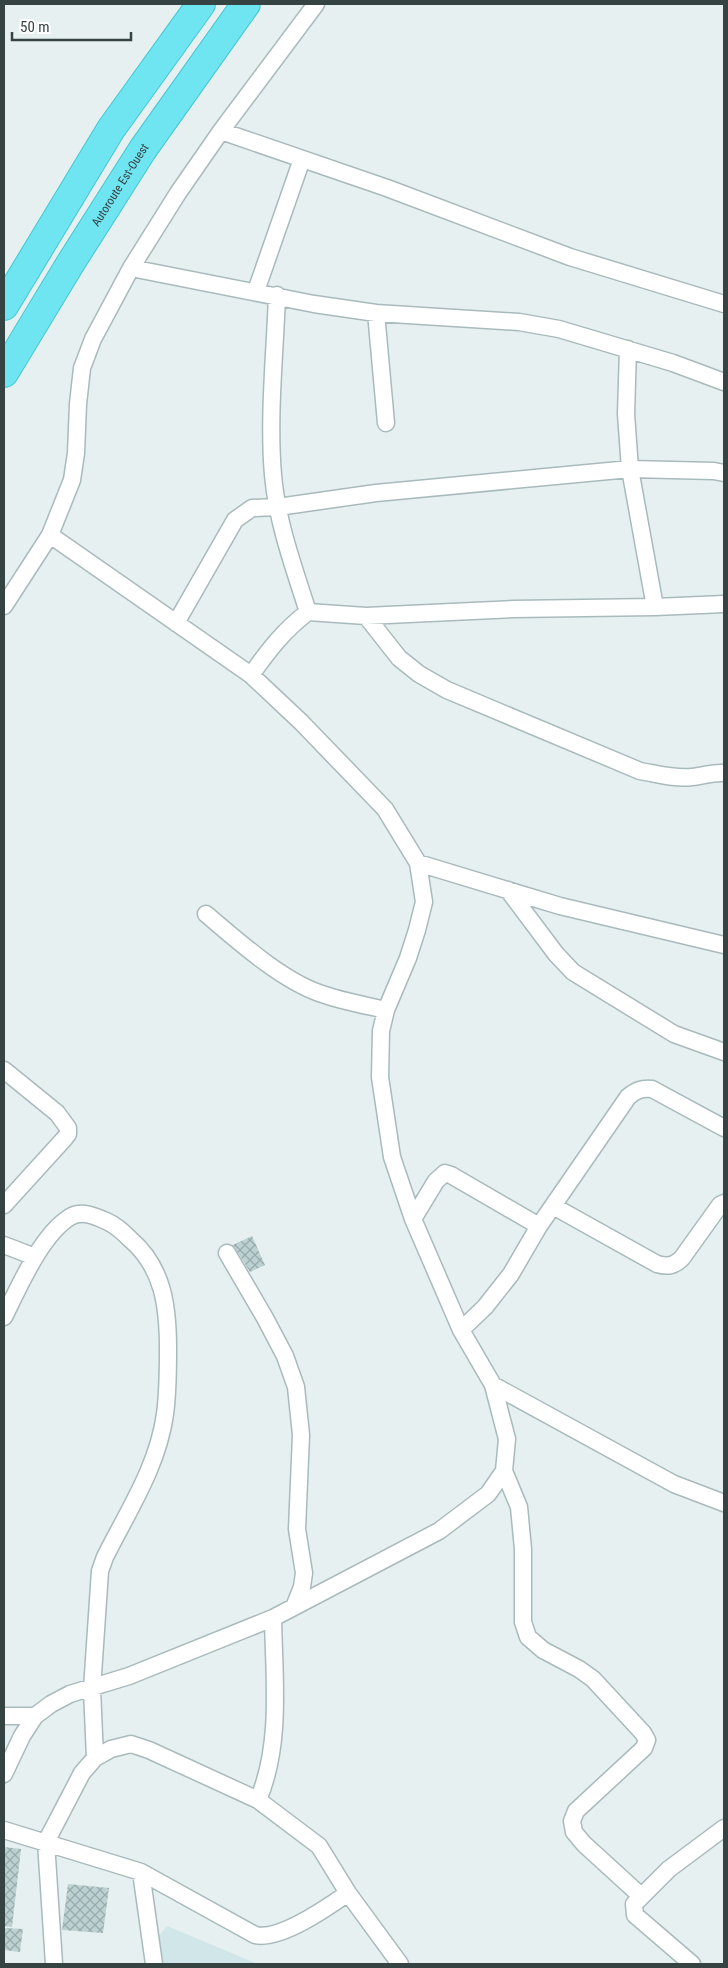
<svg xmlns="http://www.w3.org/2000/svg" width="728" height="1968" font-family="'Roboto Condensed',sans-serif">
<defs>
<pattern id="building-cross-hatch" width="8" height="8" patternUnits="userSpaceOnUse" patternTransform="scale(1.25)"><rect width="8" height="8" fill="#bcd1d2"/><path d="M0 0l8 8M0 8l8-8" fill="none" stroke="#9aabac"/></pattern>
</defs>
<rect width="100%" height="100%" fill="#e6f0f1"/>
<path fill="#d1e6e9" d="M167,1926L258,1964H161L156,1939Z"/>
<path fill="url(#building-cross-hatch)" d="M252,1236L265,1265L250,1272L233,1245Z
M4,1847L21,1849L12,1927L4,1926Z
M68,1884L109,1888L103,1933L62,1930Z
M4,1928L23,1929L20,1952L4,1950Z"/>
<g fill="none" stroke-linecap="round" stroke-linejoin="round">
<defs>
<path id="minor" d="M221,131L387,188L570,257L724,304
M131,268L314,304L376,313L519,322L559,329L673,363L724,382
M256,291L302,159
M277,295C275,353 268,417 273,475C277,522 294,568 308,612
M376,313L386,423
M628,349L626,414L630,469L655,607
M4,606L50,535L72,480L76,453L78,404L82,368L93,339L131,268L178,193L221,131L316,4
M366,616L399,658L419,674L447,690L640,771C658,774 674,779 692,777C704,776 712,772 724,773
M176,623L235,520L252,508L278,507L376,493L630,469L714,471L724,473
M251,675C268,651 284,630 308,612L366,616L513,609L655,607L724,604
M418,863L560,906L724,945
M508,890L556,954L573,972L674,1034L724,1052
M206,914C238,941 280,979 319,993C341,1001 364,1005 386,1010
M4,1070L57,1113L68,1128V1134L64,1139L4,1205
M553,1206L657,1264C668,1267 674,1266 682,1258L720,1205L724,1203
M413,1219L436,1181L445,1173L451,1175L539,1226
M4,1245L35,1257
M227,1253L265,1318L285,1356L296,1387L301,1435L297,1529L304,1573L302,1587L294,1607
M4,1317C19,1287 41,1235 70,1217C82,1210 95,1216 106,1221C116,1225 123,1232 130,1239C164,1268 168,1308 168,1349C168,1371 168,1392 165,1414C158,1466 128,1511 105,1557L100,1571L92,1689L95,1758
M461,1330L485,1307L511,1274L539,1226L628,1097C636,1090 642,1088 652,1089L724,1128
M493,1385L674,1484L724,1503
M504,1471L519,1507L523,1549V1622L528,1637L543,1650L579,1669L593,1679L643,1733L647,1740L644,1748L576,1811L572,1821L574,1832L584,1844L641,1896
M273,1618C274,1678 282,1744 258,1800L319,1846L348,1893L400,1964
M4,1716H35
M4,1774L22,1736L35,1716L51,1704L70,1694L129,1676L273,1618L439,1531L488,1494L504,1471L507,1439L493,1385L461,1330L413,1219L392,1157L380,1077L381,1031L386,1010L408,958L417,930L424,902L418,863L385,809L301,722L251,675L50,535
M4,1830L141,1872L255,1935C280,1941 328,1907 348,1893
M141,1872L154,1964
M54,1964L46,1842L82,1773L95,1758L111,1749L131,1744L149,1750L258,1800
M692,1964L635,1915L634,1904L669,1869L724,1828"/>
<g id="motorway">
<path d="M4,306L111,129L201,4"/>
<path id="s1" d="M4,373L70,264L143,149L246,4"/>
</g>
</defs>
<use href="#minor" stroke="#a9babc" stroke-width="19"/>
<use href="#motorway" stroke="#41c7d0" stroke-width="30"/>
<use href="#minor" stroke="#fff" stroke-width="16"/>
<use href="#motorway" stroke="#70e5f2" stroke-width="28"/>
</g>
<g text-anchor="middle" dominant-baseline="central" stroke-width="4" stroke-linejoin="round" paint-order="stroke">
<g font-size="12" fill="#364343" stroke="#fff">
<text stroke="none"><textPath href="#s1" startOffset="221">Autoroute Est-Ouest</textPath></text>
</g>
</g>
<rect width="728" height="1968" fill="none" stroke="#364343" stroke-width="10"/>
<path d="M12 32v8h119v-8" fill="none" stroke="#364343" stroke-width="2.5"/>
<text x="20" y="32" font-size="15" fill="#364343" stroke="#ffffff" stroke-width="4" paint-order="stroke">50 m</text>
</svg>
